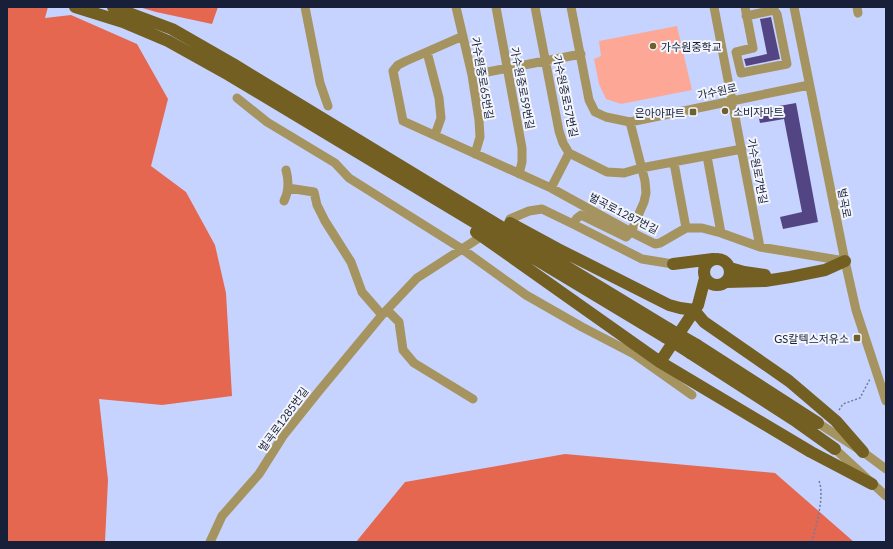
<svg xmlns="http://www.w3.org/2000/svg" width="893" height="549" font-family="Lato,'Noto Sans KR',sans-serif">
<rect width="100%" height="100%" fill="#c6d3fe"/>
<path fill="#fda897" d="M677,26L692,90L621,104L606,99L599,84L594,59L601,56L599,41Z"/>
<path fill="#e66750" d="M7,7H48L45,18L71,15L137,44L168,99L151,166L186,192L215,245L226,293L232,396L162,405L99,399L108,480L105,542H7Z
M139,7H218L212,24L156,12Z
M565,454L775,473L854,542H356L405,482Z"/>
<path fill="#534484" d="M771,17L780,59L746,66L744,59L767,54L760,19Z
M796,103L818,222L783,229L780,217L802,212L784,119L760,123L757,110Z"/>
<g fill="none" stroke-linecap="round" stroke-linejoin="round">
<path stroke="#717b9e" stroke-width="1.5" stroke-dasharray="2 2" stroke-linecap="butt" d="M839,410L843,404L860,398L870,379
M812,542C816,525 825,496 819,481"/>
<path stroke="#a59460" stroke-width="9" d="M305,7L320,83L328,106
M456,7L472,75L479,120L480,137L475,154
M496,7L522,148V162L519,174
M535,7L559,131L563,143L569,153L607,172L624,173L641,168L742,149
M571,7L589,100L595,112L606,117L630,122L809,85
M714,7L760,247
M745,7L753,48L736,52L741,73L787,64L777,14L772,7
M794,7L845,261L856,310L886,401
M857,7L858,13
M746,16L774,10
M463,36L406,61L398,65L393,71L403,121L551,188L631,232L655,244L660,243L686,228H702L721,233L760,247L845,261
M427,52L439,98L441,118L435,135
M472,75L581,54
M237,98L267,122L335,163L349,178L462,249L526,295L582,327L634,354L692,395
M707,156L721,233
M674,163L686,228
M288,188L314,192L317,205L325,221L351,262L362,292L382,315
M551,188L569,153
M284,201C289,191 289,181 286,170
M510,219L529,211L542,209L573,224L642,259L673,264
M573,224L577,218L581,215L626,237L631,232L644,202L646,193L645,181L630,122
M387,310L399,322L403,350L414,363L473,399
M818,423L863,452L886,469
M835,449L886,496
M210,542L222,516L259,474L283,436L319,391L382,315L417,278L479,238"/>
<path stroke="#725f21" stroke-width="12" d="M75,7L123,22L168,41L229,75L665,337
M113,7L172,29L233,64L669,329
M510,223L558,249L669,305L680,308L694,310
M476,232L660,362L811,452L872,484
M704 272a13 13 0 1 1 26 0a13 13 0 1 1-26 0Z
M673,264L713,259
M730,268L744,272L765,275
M726,282L765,281L790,277L825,270L845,261
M694,310L704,322L789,381L836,421L863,452
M697,345L818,423
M690,353L797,422L835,449
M660,362L698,305L705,278"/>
<path stroke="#725f21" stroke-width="12" d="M669,329L697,345
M665,337L690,353"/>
</g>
<g fill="#70602e" stroke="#f3f5fc" stroke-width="1.5">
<circle cx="653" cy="46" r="4"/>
<circle cx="725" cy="111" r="4"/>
<rect x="689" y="108" width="8" height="8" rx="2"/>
<rect x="853" y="334" width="8" height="8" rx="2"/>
</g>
<g text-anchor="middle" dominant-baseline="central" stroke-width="4" stroke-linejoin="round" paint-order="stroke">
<g font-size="11" fill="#181f39" stroke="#f3f5fc" text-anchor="start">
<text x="661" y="46">가수원중학교</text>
<text x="733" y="111">소비자마트</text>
<text x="685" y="112" text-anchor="end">은아아파트</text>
<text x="849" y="338" text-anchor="end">GS칼텍스저유소</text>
</g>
<g font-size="11" fill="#181f39" stroke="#f3f5fc">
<text transform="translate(483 78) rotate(80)">가수원중로65번길</text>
<text transform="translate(523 88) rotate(79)">가수원중로59번길</text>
<text transform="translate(717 91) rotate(-12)">가수원로</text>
<text transform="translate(566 96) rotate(78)">가수원중로57번길</text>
<text transform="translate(758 171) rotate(79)">가수원로7번길</text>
<text transform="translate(845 203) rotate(79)">벌곡로</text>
<text transform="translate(624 213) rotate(27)">벌곡로1287번길</text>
<text transform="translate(283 419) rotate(-54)">벌곡로1285번길</text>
</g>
</g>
<rect width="893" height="549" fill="none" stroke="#181f39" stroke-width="16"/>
</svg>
